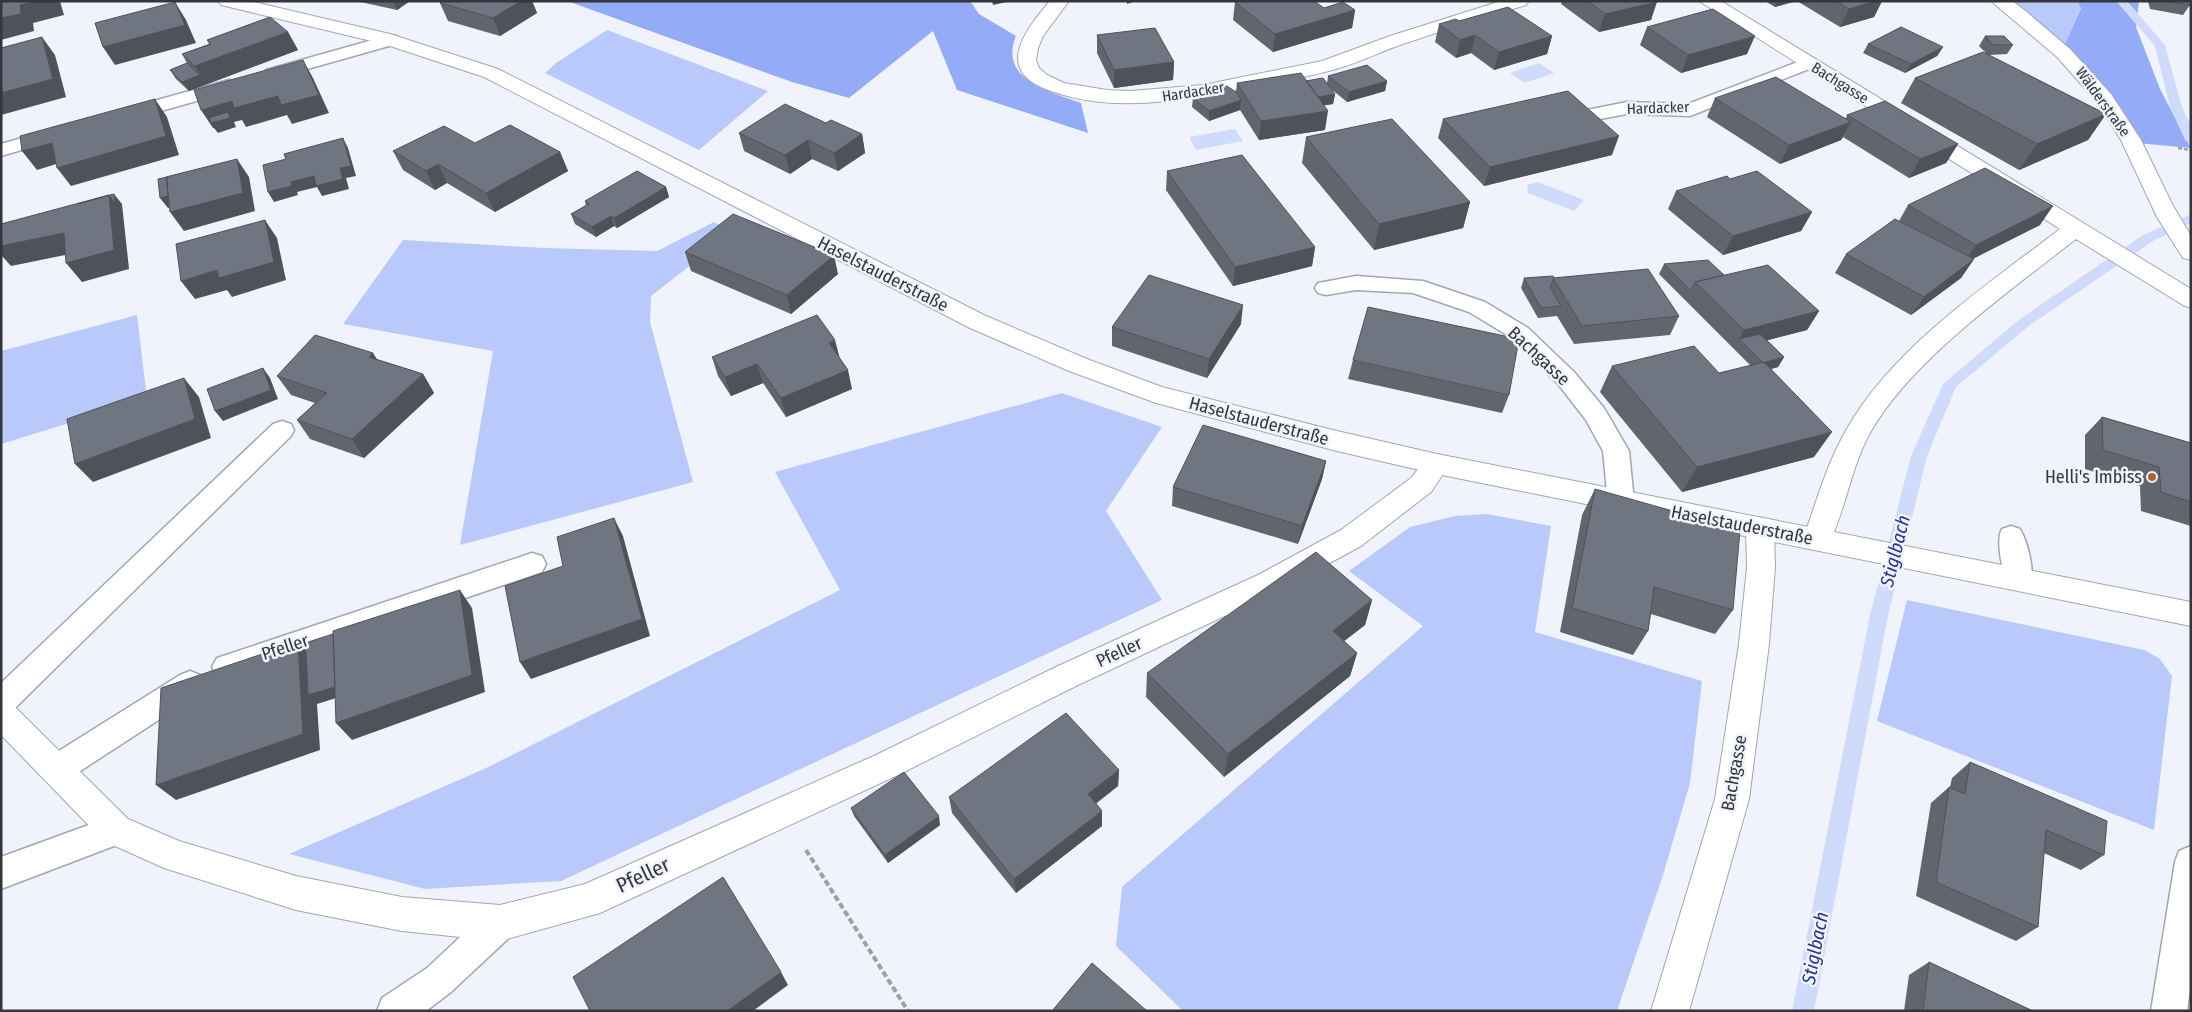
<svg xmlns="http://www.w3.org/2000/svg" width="2192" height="1012" font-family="'Fira Sans Condensed',sans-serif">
<rect width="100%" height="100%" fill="#f0f3fc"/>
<path fill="#b9c9fb" d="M2004,1H2077L2081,7L2064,46Z
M607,30L768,91L699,150L545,73L556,63Z
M714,222L733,232L651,296L650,322L693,482L460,545L493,351L343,324L403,240L545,248L657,251Z
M137,315L147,399L1,444V351Z
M1062,393L1162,427L1106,511L1162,600L561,881L425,889L289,854L484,769L840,590L775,472Z
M1487,514L1551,526L1535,632L1702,681L1690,783L1663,875L1617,1011H1183L1116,946L1122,887L1423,626L1349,571L1410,527L1455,516Z
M1907,600L2144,650L2160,659L2172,676L2154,830L1877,721Z"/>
<path fill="#94abf7" d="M567,1H970L979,14L1016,36C998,80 1050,91 1081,103L1088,133L957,90L933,31L849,98L792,82Z
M2077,1H2139L2136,27L2160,89L2191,148L2137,143L2064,46L2081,8Z"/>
<path fill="#d0dbfb" d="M1539,63L1554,73L1525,83L1510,73Z
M1235,129L1243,141L1196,150L1189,137Z
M1538,182L1584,200L1574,211L1528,193L1527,185Z"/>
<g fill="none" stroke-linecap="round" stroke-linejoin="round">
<path fill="#d0dbfb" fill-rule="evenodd" d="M2116,1H2127L2165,45L2182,107L2191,126V144L2185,140L2170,107L2155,46Z
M2191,214V223L2153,241L2030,325L1956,387L1927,456L1888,615L1814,1011H1792L1870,615L1911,456L1943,384L2020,319L2143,235Z"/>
<defs>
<path id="lane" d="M390,35L396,36L399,40L396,44L272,79L266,78L263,74L266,70Z
M1808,58L1814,59L1817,63L1814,67L1690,116L1627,114L1589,121L1582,119L1579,115L1582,111L1627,102L1688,104Z
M229,80L236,82L238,86L236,90L125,121L118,119L115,115L118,111Z
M56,128L63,130L66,134L63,138L1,156V144Z
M1356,276L1423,281L1485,302L1528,328L1574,372L1604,408L1629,451L1634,502L1630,509L1621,512L1612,509L1608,502L1603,451L1586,420L1558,384L1512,338L1469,312L1413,293L1356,290L1326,295L1318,293L1315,288L1318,283Z
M282,421L291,424L294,430L291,436L12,711L1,715V683L273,424Z
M2011,526L2020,529C2028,543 2036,573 2029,587L2019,590L2009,587C2003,574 1995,541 2002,529Z
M532,553L542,556L546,564L542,572L227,679L217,676L212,667L217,658Z
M190,671L200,675L205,684L200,693L68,779L57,783L46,779L41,769L46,759L180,675Z
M116,815L127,819L132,830L127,841L1,889V857Z
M2191,846V982L2187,1011H2151L2175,862L2179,851Z
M500,906L512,911L517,923L512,935L451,992L426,1011H377L382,998L427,968L488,911Z"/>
<path id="street" d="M1050,1H1069L1043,36L1038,48L1036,60L1039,68L1047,75L1064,83L1107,90L1131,91L1203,85L1322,61L1390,36L1501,1H1529L1526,5C1485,18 1444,30 1403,44C1382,51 1361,62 1339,68C1314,76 1288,79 1262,85C1191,99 1110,117 1041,87C995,66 1029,26 1050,1Z
M1699,1H1721L2191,289V308L2183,305L2076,239C2010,291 1911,360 1870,433C1850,469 1846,511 1827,547L1817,550L1807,547L1803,539C1817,501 1827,462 1848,427C1895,346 1987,285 2060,229Z
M1437,454L1446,457L1450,464L1431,492L1361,546L1278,591L1078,685L898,775L600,913L500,941L402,931L296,910L164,868L104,841L1,735V700L12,704L128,819L179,841L296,876L402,897L500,905L585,884L876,755L1056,667L1258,575L1341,530L1411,478L1428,457Z
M1760,518L1770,521L1774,529L1775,567L1769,644L1749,799L1689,1011H1651L1715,799L1739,644L1747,567L1746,529L1750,521Z"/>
<path id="secondary" d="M218,1H250L390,34L498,69L986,316L1087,359L1162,387L1337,431L1437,454L2191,602V626L1437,474L1337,451L1156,403L1069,371L970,328L484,77L384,44L221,5Z
M1991,1H2012L2023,9L2070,49L2111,94L2141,140L2172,204L2191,236V260L2183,258L2157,217L2121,140L2097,102L2057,57Z"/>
</defs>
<use href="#lane" stroke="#a1a6b4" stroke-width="3"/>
<use href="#street" stroke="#a1a6b4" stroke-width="2"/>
<use href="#secondary" stroke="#a1a6b4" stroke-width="2"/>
<path stroke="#9da0a7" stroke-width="2.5" stroke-dasharray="4 2" stroke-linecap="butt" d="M2178,148L2191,150"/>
<path stroke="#9da0a7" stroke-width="4" stroke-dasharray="6 3" stroke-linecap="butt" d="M806,850L908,1011"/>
<use href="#lane" fill="#fff" fill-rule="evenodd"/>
<use href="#street" fill="#fff" fill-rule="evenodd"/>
<use href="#secondary" fill="#fff" fill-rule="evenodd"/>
</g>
<path fill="#606570" d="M356,1H410L397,10Z
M443,1H532L537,13L500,36L448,21L440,3Z
M1562,1H1656L1651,20L1599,32L1561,4Z
M1765,1H1796L1775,7Z
M1797,1H1882L1874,17L1840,27Z
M2148,1H2188L2190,5L2183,15L2150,9Z
M1235,2L1324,8L1355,10L1352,28L1273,52L1233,20Z
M1459,21L1552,36L1547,54L1494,70L1471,53L1456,58L1435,42L1439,24Z
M1647,27L1747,54L1681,73L1640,45Z
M288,32L298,50L189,91L176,79L170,70L187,63L182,54L209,44L207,40Z
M1097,35L1174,62L1173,80L1114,88L1097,53Z
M1985,36L2013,45L2007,54L1989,55L2106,114L2088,140L2019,170L1901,103L1915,78L1986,53L1979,46Z
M1868,44L1943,47L1937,56L1905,73L1863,53Z
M1328,76L1387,81L1385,91L1347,102L1330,88L1335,94L1333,104L1324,105L1325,130L1259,140L1240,110L1209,121L1192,107L1193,98L1236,92L1237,83L1306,81L1327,84Z
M1715,98L1846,118L1847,115L1958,144L1946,163L1909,178L1843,137L1841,140L1780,164L1707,117Z
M1443,119L1612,155L1484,186L1438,138Z
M826,123L862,134L865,153L838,171L812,159L790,174L744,151L739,133Z
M1306,137L1470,202L1463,228L1374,250L1302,163Z
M475,143L560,152L568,171L495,212L447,183L435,190L403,170L393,151Z
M1167,171L1315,247L1312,266L1233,286L1166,190Z
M1730,179L1812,212L1801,231L1723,255L1668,209L1676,191Z
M666,187L669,197L617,228L614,226L596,237L575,224L571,214L586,205L585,201Z
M1908,205L2040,225L1973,258L1974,259L1961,278L1911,315L1835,273L1846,254L1899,221Z
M685,252L838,274L791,314L691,271Z
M1664,264L1724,275L1819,311L1807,330L1767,340L1784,357L1778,367L1771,369L1814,457L1682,492L1600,392L1612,366L1719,373L1751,366L1659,274Z
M1524,278H1554L1679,316L1670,335L1574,344L1557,316L1538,318L1521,288Z
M1241,324L1207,378L1112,346V327Z
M373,353L376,359L423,374L434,393L364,458L310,439L297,420L315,403L291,395L277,376Z
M712,357L839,358L852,389L786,417L763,383L731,396L718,376Z
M1353,360L1509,395L1502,413L1348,379Z
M2102,417L2191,443V526L2141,511L2140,486L2085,469V435Z
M1326,461L1322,479L1298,544L1172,506L1173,487Z
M1595,489L1733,610L1715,634L1651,614L1648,631L1633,655L1560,632L1582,515Z
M1372,600L1365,625L1344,641L1357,653L1350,676L1224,777L1146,697L1147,673Z
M1970,762L2104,855L2081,870L2044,853L2038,927L2016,941L1916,896L1931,803L1949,787H1950L1952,778Z
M1119,770L1118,786L1096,803L1102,811V826L1016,893L952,813L949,797Z
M851,808L940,825L888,863L854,816Z
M1929,962L2033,1011H1904L1909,975Z"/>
<path fill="#4e525b" d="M35,1H60L64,15L33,23L34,31L1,40V18L20,5Z
M393,1H410L397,10Z
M521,1H532L537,13L500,36L493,18Z
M992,1H1011L993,5Z
M1127,1H1136L1127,4Z
M1777,1H1796L1775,7Z
M1876,1H1882L1874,17L1840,27L1849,9Z
M175,2L186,20L196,43L115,65L103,47Z
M1657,2L1651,20L1599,32L1605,14Z
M1355,10L1352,28L1273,52L1275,34Z
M288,32L298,50L189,91L182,82L200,75L195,66Z
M1475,35L1471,53L1456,58L1460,40Z
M1552,36L1547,54L1494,70L1499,52Z
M1755,36L1747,54L1681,73L1688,55Z
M42,37L55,55L66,97L1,115V93Z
M1943,47L1937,56L1905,73L1911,64Z
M303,60L313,78L329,113L292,124L287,115L246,127L242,120L234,122L236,127L218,133L214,128H213L201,110L232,101Z
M1174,62L1173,80L1114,88V70Z
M1387,81L1385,91L1347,102L1349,92Z
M1335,94L1333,104L1309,108L1311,98Z
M155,99L167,117L179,155L71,186L57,168Z
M1241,100L1240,110L1209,121V111Z
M1328,111L1325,130L1259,140L1261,121Z
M2106,114L2088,140L2019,170L2037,144Z
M1851,122L1841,140L1780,164L1789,145Z
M862,134L865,153L838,171L834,153Z
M1619,136L1612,155L1484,186L1490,167Z
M343,138L348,148L356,176L346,178L349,189L322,196L317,187L297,192L298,195L274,202L268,192L291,182L340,168Z
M808,140L812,159L790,174L785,155Z
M52,143L66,161L37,170L22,151Z
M1958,144L1946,163L1909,178L1920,159Z
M560,152L568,171L495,212L486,193Z
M237,159L249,177L255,211L184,231L170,212Z
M438,164L447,183L435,190L426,171Z
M666,187L669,197L617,228L614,218Z
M114,194L122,204L129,269L82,282L66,263L80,252L11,266L1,255V246L109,195Z
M173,194L180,204L168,208L160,198Z
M1470,202L1463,228L1374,250L1379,224Z
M2053,206L2040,225L1963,264L1976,245Z
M1812,212L1801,231L1723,255L1733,236Z
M611,216L614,226L596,237L592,227Z
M265,220L277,238L286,280L232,297L227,290L195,299L181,281L217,270Z
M1315,247L1312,266L1233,286L1235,267Z
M834,255L838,274L791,314L787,295Z
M1974,259L1961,278L1911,315L1924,297Z
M1243,305L1241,324L1207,378L1209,359Z
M1819,311L1807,330L1746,346L1739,339L1734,349L1744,330Z
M835,340L840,359L829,343Z
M373,353L385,372L369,357Z
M1784,357L1778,367L1757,373L1763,363Z
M757,364L763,383L731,396L725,377Z
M263,368L270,378L278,399L223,421L215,411Z
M848,370L852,389L786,417L781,398Z
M423,374L434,393L364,458L352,439Z
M184,378L199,397L211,438L93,482L75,464Z
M1832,432L1814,457L1682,492L1697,467Z
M1326,461L1322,479L1298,544L1302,526Z
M614,518L623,536L650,636L531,679L520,662Z
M460,590L472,608L485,692L352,740L336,723Z
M1372,600L1365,625L1326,655L1333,631Z
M298,642L314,660L343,684L352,693L317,704L320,750L176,800L156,785Z
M1357,653L1350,676L1224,777L1228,754Z
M1119,770L1118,786L1088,810V794Z
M1102,811V826L1016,893L1014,879Z
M939,816L940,825L888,863L885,855Z
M781,972L788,985L753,1011H727Z"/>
<path fill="#707582" stroke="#4e525b" d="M1,1H35L20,5L21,14L1,18Z
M443,1H521L493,18L440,3Z
M1239,1H1314L1324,8L1343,2L1355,10L1275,34L1235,2Z
M1588,1H1656L1657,2L1605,14Z
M1836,1H1876L1849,9Z
M2164,1H2188L2190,5Z
M175,2L185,25L103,47L95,23Z
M1508,7L1552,36L1499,52L1475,35L1460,40L1439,24L1456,19L1459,21Z
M1713,9L1755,36L1688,55L1647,27Z
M270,17L288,32L195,66L182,54L211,44L207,40Z
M1901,27L1943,47L1911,64L1868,44Z
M1155,28L1174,62L1114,70L1097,35Z
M1985,36H2004L2013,45H1993Z
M42,37L53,79L1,93V48Z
M1983,52L2106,114L2037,144L1915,78Z
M303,60L319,95L281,105L278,96L234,108L232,101L201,110L194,90Z
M187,63L200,75L182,82L170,70Z
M1367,65L1387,81L1349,92L1328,76Z
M1301,73L1328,111L1261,121L1237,83Z
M1776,77L1851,122L1789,145L1715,98Z
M1323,78L1335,94L1318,97L1306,81Z
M1227,86L1236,92L1241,100L1209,111L1193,98Z
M1568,91L1619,136L1490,167L1443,119Z
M155,99L166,136L57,168L52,143L22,151L20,136Z
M1885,101L1958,144L1920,159L1847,115Z
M785,104L826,123L831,120L862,134L834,153L808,140L785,155L739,133Z
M228,112L230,118L211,123L209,118Z
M1392,119L1470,202L1379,224L1306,137Z
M510,125L560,152L486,193L438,164L426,171L393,151L444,126L475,143Z
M343,138L351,166L340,168L343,179L316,186L314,176L291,182L292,186L268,192L263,165L286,159L284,154Z
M1242,155L1315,247L1235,267L1167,171Z
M237,159L243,193L170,212L166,177Z
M1985,168L2053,206L1976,245L1908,205Z
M637,171L666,187L614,218L611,216L592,227L571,214L589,204L585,201Z
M1757,171L1812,212L1733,236L1676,191L1727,176L1730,179Z
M167,177L168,196L160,198L158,179Z
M114,194L115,204L109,195L78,204Z
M109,195L114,250L66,263L64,233L1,246V224Z
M733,214L834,255L787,295L685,252Z
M1895,219L1974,259L1924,297L1846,254Z
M265,220L274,262L219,278L217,270L181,281L176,244Z
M1708,260L1724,275L1695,282L1691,291L1664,264Z
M1768,265L1819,311L1744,330L1695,282Z
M1648,269L1679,316L1582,326L1553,278Z
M1149,275L1243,305L1209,359L1112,327Z
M1553,276L1554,278L1550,287L1561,306L1541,308L1524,278Z
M1368,307L1519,339L1509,395L1353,360Z
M817,315L835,340L829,343L848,370L781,398L757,364L725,377L712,357Z
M1760,334L1784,357L1763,363L1739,339Z
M315,335L373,353L369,357L423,374L352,439L297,420L327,393L277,376Z
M1694,346L1719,373L1764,362L1832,432L1697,467L1612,366Z
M263,368L271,390L215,411L207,389Z
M184,378L195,419L75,464L67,419Z
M2102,417L2191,443V502L2161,492L2159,467L2103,450Z
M1203,425L1326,461L1302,526L1173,487Z
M1595,489L1740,530L1733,610L1654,587L1648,631L1572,608Z
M614,518L642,619L520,662L505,586L563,566L557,537Z
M1316,552L1372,600L1333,631L1357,653L1228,754L1147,673Z
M460,590L472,675L336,723L333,631Z
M333,634L335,687L308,695L306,651L302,646V644Z
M298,642L303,734L156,785L161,688Z
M1066,713L1119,770L1088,794L1102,811L1014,879L949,797Z
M1970,762L2107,821L2104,855L2046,830L2038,927L1936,882L1949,787L1965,794Z
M904,772L939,816L885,855L851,808Z
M723,877L781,972L727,1011H590L573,977Z
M1929,962L2033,1011H1923Z
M1092,963L1147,1011H1052Z"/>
<circle fill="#a5672d" stroke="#f0f3fc" stroke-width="2" cx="2152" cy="477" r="5"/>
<g text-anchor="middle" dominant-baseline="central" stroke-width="5" stroke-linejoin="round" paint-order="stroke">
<g font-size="15" fill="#34363c" stroke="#f0f3fc">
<text transform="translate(1840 83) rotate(32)">Bachgasse</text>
<text transform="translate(1193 92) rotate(-9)">Hardacker</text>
<text transform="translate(2103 102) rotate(54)">Wälderstraße</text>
<text transform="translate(1658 108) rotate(-2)">Hardacker</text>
</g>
<g font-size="18" fill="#34363c" stroke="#f0f3fc">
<text transform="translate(883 274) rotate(27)">Haselstauderstraße</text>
<text transform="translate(1539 356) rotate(43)">Bachgasse</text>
<text transform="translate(1259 421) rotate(15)">Haselstauderstraße</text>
<text transform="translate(1742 525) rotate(11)">Haselstauderstraße</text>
<text transform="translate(285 647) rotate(-18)">Pfeller</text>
<text transform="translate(1119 652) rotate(-25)">Pfeller</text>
<text transform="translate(1734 773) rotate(-80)">Bachgasse</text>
</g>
<g font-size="18" fill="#34363c" stroke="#f0f3fc" text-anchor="end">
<text x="2142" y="477">Helli's Imbiss</text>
</g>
<g font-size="19" font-style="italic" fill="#263489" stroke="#f0f3fc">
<text transform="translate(1895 551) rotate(-76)">Stiglbach</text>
<text transform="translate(1815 948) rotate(-79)">Stiglbach</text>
</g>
<g font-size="21" fill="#34363c" stroke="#f0f3fc">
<text transform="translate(643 875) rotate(-25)">Pfeller</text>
</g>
</g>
<rect width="2192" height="1012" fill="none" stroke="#34363c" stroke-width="5"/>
</svg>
